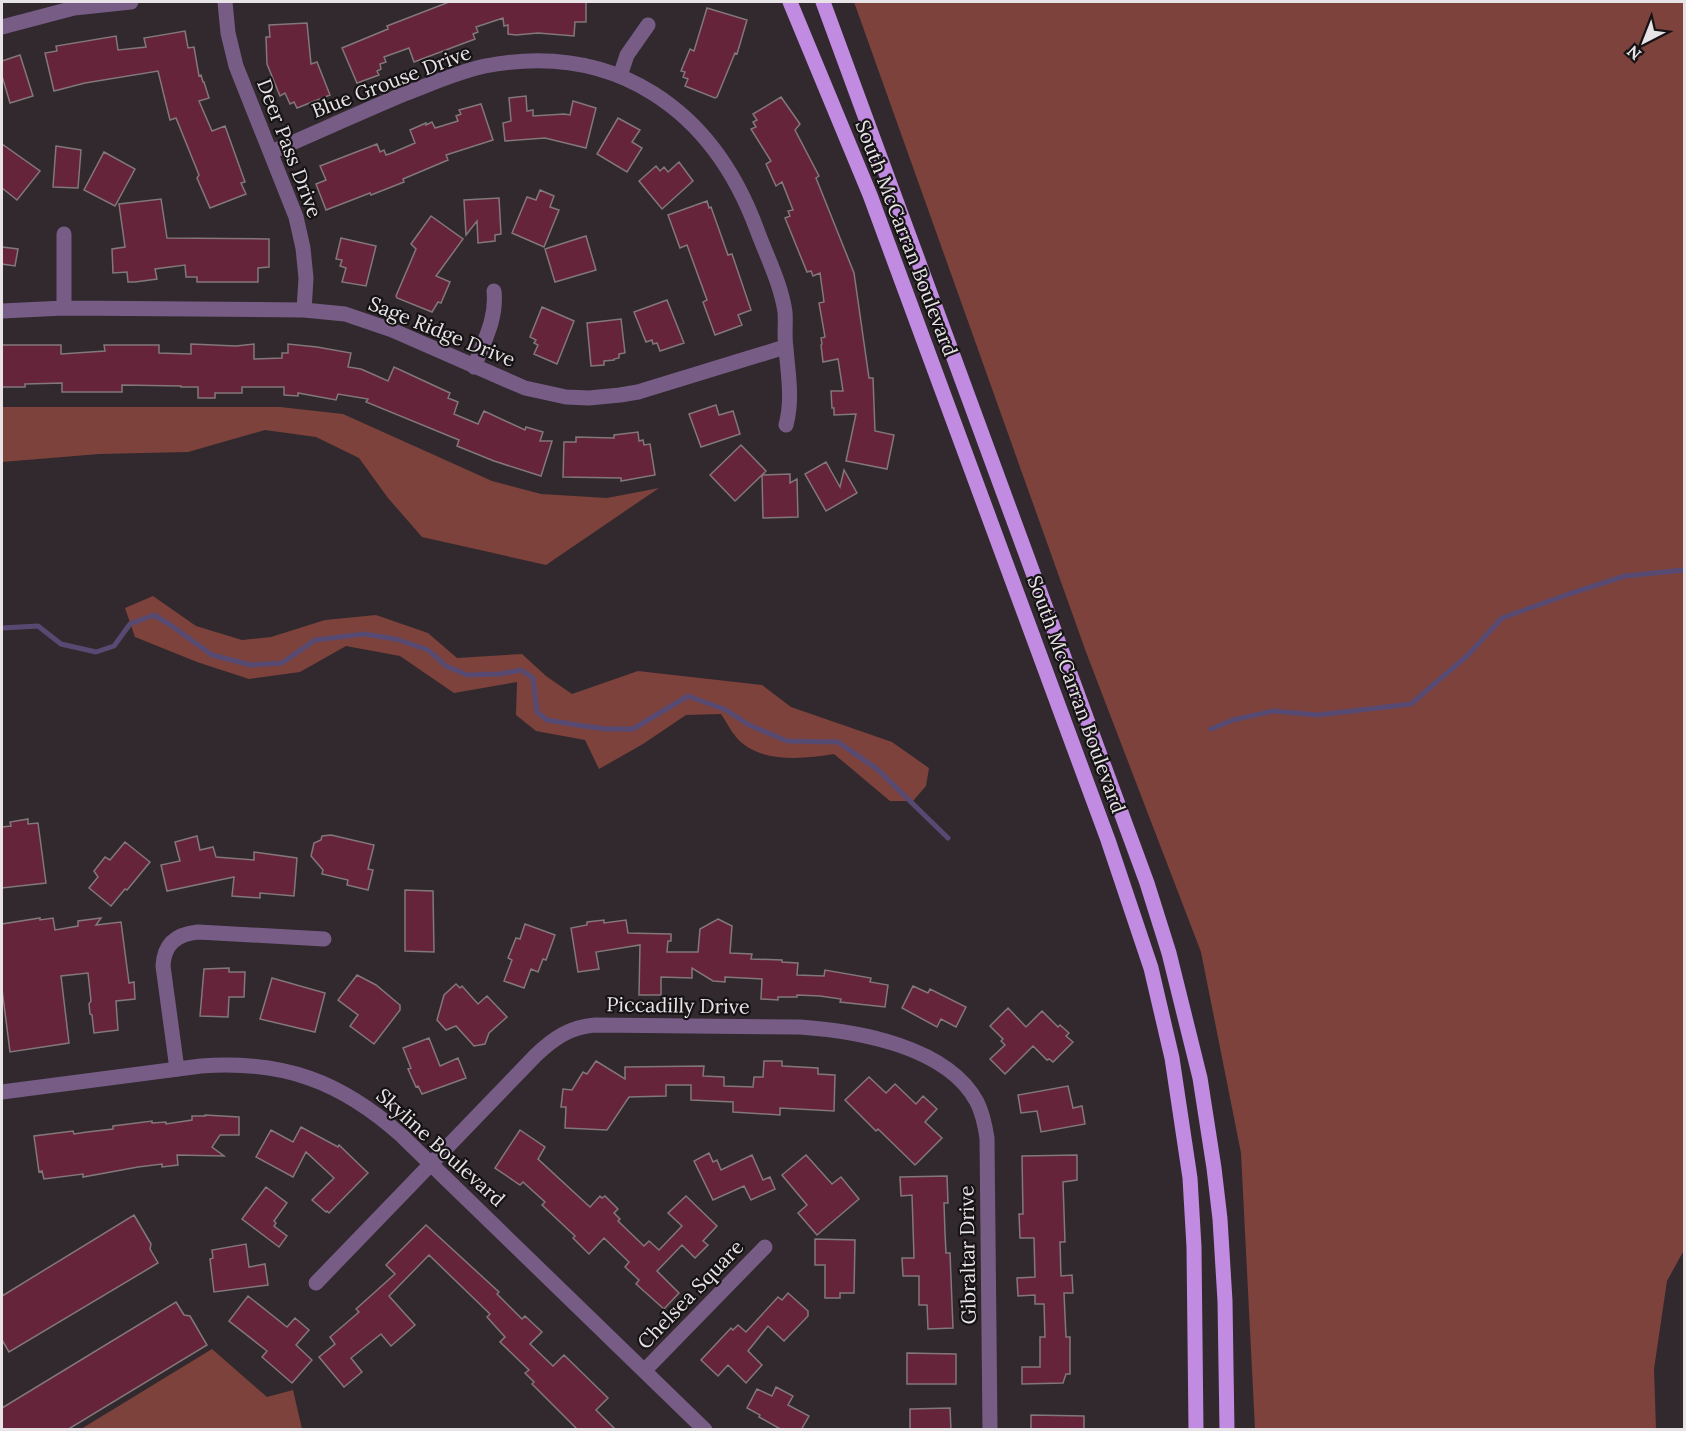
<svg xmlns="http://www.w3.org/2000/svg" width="1686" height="1431" font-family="Lora,serif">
<rect width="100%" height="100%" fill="#31292e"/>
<path fill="#7d423c" d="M854,2H1684V1250L1667,1281L1654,1369L1656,1429H1255L1241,1153L1201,952L1086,652Z
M2,407H280L343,414L492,481L541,494L607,498L659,488L546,565L422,537L388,498L359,458L316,437L265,430L188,452L99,454L2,462Z
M153,596L196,626L242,640L271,637L325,620L376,615L428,633L457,658L522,654L546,676L572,694L638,671L762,685L791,707L892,742L929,768L926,786L913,801H890L834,754C803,759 759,764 736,737C730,730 726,721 721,714L686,715L643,744L599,769L585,740L536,731L516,715L517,682L454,693L400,656L346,646L300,672L249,679L197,662L135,637L125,608Z
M212,1349L267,1397L293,1390L302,1429H81Z"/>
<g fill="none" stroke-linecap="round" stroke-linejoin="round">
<path stroke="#574a72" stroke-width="5" d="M2,628L38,626L61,644L96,652L114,646L130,624L154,615L172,626L212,655L251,665L282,663L315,640L364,634L396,639L428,650L446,666L467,675L500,674L521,670L533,678L537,712L547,720L577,725L606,729H633L688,696L726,710L749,725L787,741L838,742L877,769L948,838
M1211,729L1233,720L1273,711L1318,715L1411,704L1468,655L1502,618L1569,594L1625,576L1684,570"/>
</g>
<path fill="#66243b" stroke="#827779" stroke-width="1.5" d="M449,2H586V22H575L574,36L538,33L516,35L508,34V25L504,26L503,18L476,27L478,32L473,34L475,39L414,62L409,48L384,57L386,62L380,64L381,69L377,71L379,75L357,83L342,48L388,29L387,26Z
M707,8L747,20L737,54L735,53L717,97L715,98L685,86L688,79L683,77L685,72L681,71L690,49L694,51Z
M307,23L311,64L317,62L330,95L297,108L294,102L290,104L285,93L280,96L267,64L266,37H270L269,25Z
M185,31L188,48L194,47L199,76L201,75L203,82H204L209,98L199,101L212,131L225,126L245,182L241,183L246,194L210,208L197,178L199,175L176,118L170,120L158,71L85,83L54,91L45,53L57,51L56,46L116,36L118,50L146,47L144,38Z
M20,55L33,96L10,103L2,76V61Z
M526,96L527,111L533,110V116L564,114L570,115L573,101L596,108L586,148L545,138L505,141L503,123L511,121L509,98Z
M781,97L800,124L795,130L819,176L816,178L854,273L869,378H873L875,431L894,435L887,469L846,461L856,414L834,415V408H832L831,391H843L838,359L823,362L821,345L822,344L821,338L825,337L819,303L824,302L820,273L813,276L811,271L807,272L785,218L790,216L788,211L793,210L782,182L776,186L766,164L771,161L751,129L756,127L753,122L757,120L753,114Z
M481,104L493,140L446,155L448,160L403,179L404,182L371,195L370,193L326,210L316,184L326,180L320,166L377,144L380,152L384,150L386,155L392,153L415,143L410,130L426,123V125L432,122L435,128L458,121L456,116L461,114L459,110Z
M618,118L640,130L632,142L642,148L627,172L597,154Z
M2,144L40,171L17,200L2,188Z
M56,146L81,150L78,188L53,187Z
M104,152L135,169L115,206L84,190Z
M679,162L693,181L662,209L639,181L656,166L660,171L664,167L668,172Z
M540,190L554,196L550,207L559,210L544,247L512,233L527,197L536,200Z
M499,198L501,234L495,235V241L478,243L477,221L466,235L464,200Z
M161,199L167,238L269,239V267L258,268V282H197V277H186L185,265L155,269L157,279L135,282H128L127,272L113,273L112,249L125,247L119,204Z
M707,201L709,208L711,207L728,255L732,254L751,310L738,315L742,325L715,335L703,302L707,300L687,245L680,248L668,215Z
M431,216L463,239L436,276L450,282L441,303L438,302L432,312L397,298L396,296L416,249L411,244Z
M586,236L596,270L555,282L545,249Z
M341,238L376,246L366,286L342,282L346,268L340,266L342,260L336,259Z
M2,247L18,249L15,266L2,264Z
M667,300L684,343L660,351L657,343L653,344L652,340L646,342L634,312Z
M542,307L574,321L557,364L534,354L538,345L534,343L536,340L530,337Z
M621,319L625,353L619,354V358L614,359V360L604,361V365L591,366L587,323Z
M191,344L236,346L254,344V359L282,358V353H288V344L317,347L351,353L348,367L361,369L388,381L394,367L450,393L448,398L458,402L454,414L478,424L484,411L525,430L526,427L543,432L540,441H552L541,476L494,461L457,446L459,440L366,402L368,399L338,394L336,400L298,393V396L284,395V387H242V393H215V398H198V387H181V386L122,385V392H62V383L25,384V387H2V345H61V354L105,351L104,345H159V353L191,354Z
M716,405L719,415L733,411L740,434L701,447L689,414Z
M638,432L639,441L643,440L644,445L650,444L655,475L621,481V478L563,477L564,442H576V437L614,438V435Z
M741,445L766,471L762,475L790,474V483L797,479L798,517L763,518L762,475L735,501L710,475Z
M826,462L840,487L844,470L857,493L826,511L805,474Z
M28,819V824L38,823L46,883L2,888V827L11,826L10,822Z
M331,835L374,845L368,869L373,870L368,890L347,885L348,880L322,874L323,870L311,856L314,843L321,840L322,836Z
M197,836L200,850L213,847L216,857L254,860V852L297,858L294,896L260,893V898L232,896L234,877L167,891L161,865L180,861L175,842Z
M125,842L150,862L127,890L125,889L111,906L89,888L98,877L94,871L105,857L110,860Z
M405,890L433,891L434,952L405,951Z
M40,918V920L53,918L55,930L78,926V921L101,918L96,925L121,922L129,983L134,982L135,999L116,1001L118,1030L94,1033L92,1015L90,1014L89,1004L91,1001L88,973L61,976L69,1043L10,1052L2,989V924Z
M718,919L732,926L730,953L752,954L751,959L782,960V962L798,963L797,975L824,976L825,970L871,978L870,982L888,985L885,1007L840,1002L841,999L820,996L797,995V997H778V1000L761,999L762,979L725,977V982L713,981L692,968V978L661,977V995H639L640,945L596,952L599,969L578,972L571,928L587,925V922L604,920V923L626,920L628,933L671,934V941H668L667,952H698L700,929Z
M525,924L555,935L546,960L543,959L538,972L531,969L524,988L504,981L512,960L508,958L516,938L520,939Z
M229,968V972H245L244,997H229L228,1017L200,1016L204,969Z
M357,975L376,985L400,1005V1010L374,1044L350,1026L358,1015L338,1000Z
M272,978L325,993L315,1032L260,1019Z
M456,984L460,988L462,986L478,1004L487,996L507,1017L489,1033L485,1044L474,1046L456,1026L446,1030L437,1020L444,995Z
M913,986L928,993L930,989L966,1007L956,1027L941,1019L937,1027L902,1008Z
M1008,1008L1026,1027L1042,1011L1058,1027L1060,1025L1069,1033L1066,1036L1073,1042L1053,1062L1049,1059L1047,1060L1033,1046L1005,1074L990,1059L1005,1045L1001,1041L1003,1039L990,1026Z
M429,1038L440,1066L458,1058L466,1078L422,1094L418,1086L416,1087L408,1069L411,1068L403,1048Z
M596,1061L625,1079V1067L704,1066L703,1076L724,1077V1086L753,1087L754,1077H763L764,1061H782V1066L818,1068V1074L835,1075L834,1111L780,1108V1115L733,1112V1102L691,1100V1085H666V1096L629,1097L607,1130L565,1128L566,1107H561L563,1089L572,1090L583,1072L587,1074Z
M869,1077L886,1093L895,1084L916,1104L923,1096L937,1109L925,1122L942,1138L915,1165L878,1129L876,1131L845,1100Z
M1068,1086L1073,1108L1082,1106L1085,1124L1041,1132L1037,1111L1021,1113L1018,1095Z
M205,1115L239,1117V1135H220L212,1147L224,1156L177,1155L178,1165L162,1167V1164L138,1167L83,1177V1174L44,1179L42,1171L39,1172L34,1136L73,1131L74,1134L87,1132L113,1129V1126L152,1121V1123L166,1122V1124L192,1120V1116H205Z
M301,1127L338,1147L339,1145L368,1173L329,1213L327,1211L326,1212L312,1200L334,1178L306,1152L293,1177L256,1157L271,1130L293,1142Z
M520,1130L545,1147L538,1159L590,1207L600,1196L602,1198L605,1196L618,1209L614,1213L620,1219L618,1221L644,1246L649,1241L659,1250L682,1226L668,1213L686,1196L717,1226L703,1241L708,1245L695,1258L682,1245L657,1271L679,1293L664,1309L636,1284L639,1280L625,1267L629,1262L604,1238L589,1254L573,1238L575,1236L542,1205L545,1202L523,1182L520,1185L495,1168Z
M709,1153L713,1162L717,1160L721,1170L752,1155L763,1180L770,1177L775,1189L751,1200L744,1186L713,1200L694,1161Z
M806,1155L832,1184L841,1177L859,1199L817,1235L798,1213L807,1205L782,1175Z
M1077,1155V1180L1063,1182L1065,1242H1060L1061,1276L1072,1275L1073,1293H1064L1066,1337H1070V1374H1066L1063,1383L1022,1384V1367H1040V1337H1045L1044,1304H1035V1295L1018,1296L1017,1278L1035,1277L1034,1238H1020L1019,1214H1023L1022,1156Z
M947,1176L948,1203H944L945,1233L946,1253H950L953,1328L928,1329L927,1305H919V1276H903L902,1258H914L912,1195L901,1196L900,1177Z
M266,1187L287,1203L274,1221L276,1223L274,1226L287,1236L279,1247L242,1219Z
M134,1215L151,1244L150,1249L158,1263L9,1352L2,1340V1296Z
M426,1225L499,1292L497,1294L522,1319L525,1316L542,1332L530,1344L553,1366L564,1355L608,1398L596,1410L616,1430H578L532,1384L534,1382L525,1373L529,1370L500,1342L505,1337L487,1317L490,1314L429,1255L389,1296L415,1325L391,1346L381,1334L351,1358L362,1372L344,1387L319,1357L335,1344L330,1337L359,1312L356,1309L395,1274L386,1265Z
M815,1239L855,1240L854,1293H840V1298H825V1265H815Z
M246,1244L249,1267L265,1264L268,1285L214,1292L210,1259L213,1258L212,1250Z
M788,1293L808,1311V1316L784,1341L768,1326L748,1351L762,1365L746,1383L728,1365L718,1376L701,1360L731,1328L733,1330L738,1325L746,1332L778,1297L782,1300Z
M248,1296L287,1327L295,1318L309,1330L296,1345L312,1360L292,1383L262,1357L267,1351L229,1321Z
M176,1302L184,1315L190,1316L207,1345L67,1430H2V1408Z
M907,1353L956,1354V1384H907Z
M776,1387L793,1396L788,1405L809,1416L801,1430H782L759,1417L760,1415L747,1408L757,1389L772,1396Z
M950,1408L951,1430H910V1409Z
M1031,1415L1084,1416V1430H1031Z"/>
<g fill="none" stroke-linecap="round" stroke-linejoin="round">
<path stroke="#775d86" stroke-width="15" d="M225,2L228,33L236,66L296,217L303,248L306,278L304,310
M620,76L627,55L648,25
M271,152C315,133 359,113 404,94C431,84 457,72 485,66C616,41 713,110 757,230C767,257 781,284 785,312C786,324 784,336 786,348C788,375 793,398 786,425
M64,234V308
M2,311L64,308L304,310L345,314L392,330L525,388L566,397L589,398L620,395L638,392L785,347
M474,367C484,341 497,319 494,291
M177,1069L163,966C164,944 177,934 198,932L324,939
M316,1283L536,1055C554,1038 570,1027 595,1025L800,1027C857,1031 947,1046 977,1102C983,1114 985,1125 987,1138L990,1430
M645,1370L765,1247"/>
<path stroke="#775d86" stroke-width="15" d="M2,27L74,8L131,2
M2,1092L201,1066C283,1060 341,1081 402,1136L705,1430"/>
<path stroke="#c18be1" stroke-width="15" d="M790,2L870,195L1108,840L1151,968L1172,1058L1190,1178L1194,1247L1196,1430
M823,2L1147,883L1169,953L1200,1078L1214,1168L1220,1219L1225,1301L1227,1430"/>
</g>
<g text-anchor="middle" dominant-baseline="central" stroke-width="4.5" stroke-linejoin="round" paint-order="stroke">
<g font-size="20" fill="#e8e3e6" stroke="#161315">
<text transform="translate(391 81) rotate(-21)">Blue Grouse Drive</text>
<text transform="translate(290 148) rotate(69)">Deer Pass Drive</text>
<text transform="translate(907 238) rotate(69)">South McCarran Boulevard</text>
<text transform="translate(442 331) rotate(22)">Sage Ridge Drive</text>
<text transform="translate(1077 694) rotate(70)">South McCarran Boulevard</text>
<text transform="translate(678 1005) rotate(1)">Piccadilly Drive</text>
<text transform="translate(441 1147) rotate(42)">Skyline Boulevard</text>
<text transform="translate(967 1255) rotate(-91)">Gibraltar Drive</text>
<text transform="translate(690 1294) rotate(-46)">Chelsea Square</text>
</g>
</g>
<rect width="1686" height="1431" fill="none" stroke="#e8e3e6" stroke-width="6"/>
<g transform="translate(1644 42) rotate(222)" stroke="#161315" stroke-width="4.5" paint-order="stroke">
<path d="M0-4.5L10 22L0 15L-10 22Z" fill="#e8e3e6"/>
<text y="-9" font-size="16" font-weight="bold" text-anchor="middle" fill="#e8e3e6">N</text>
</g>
</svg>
